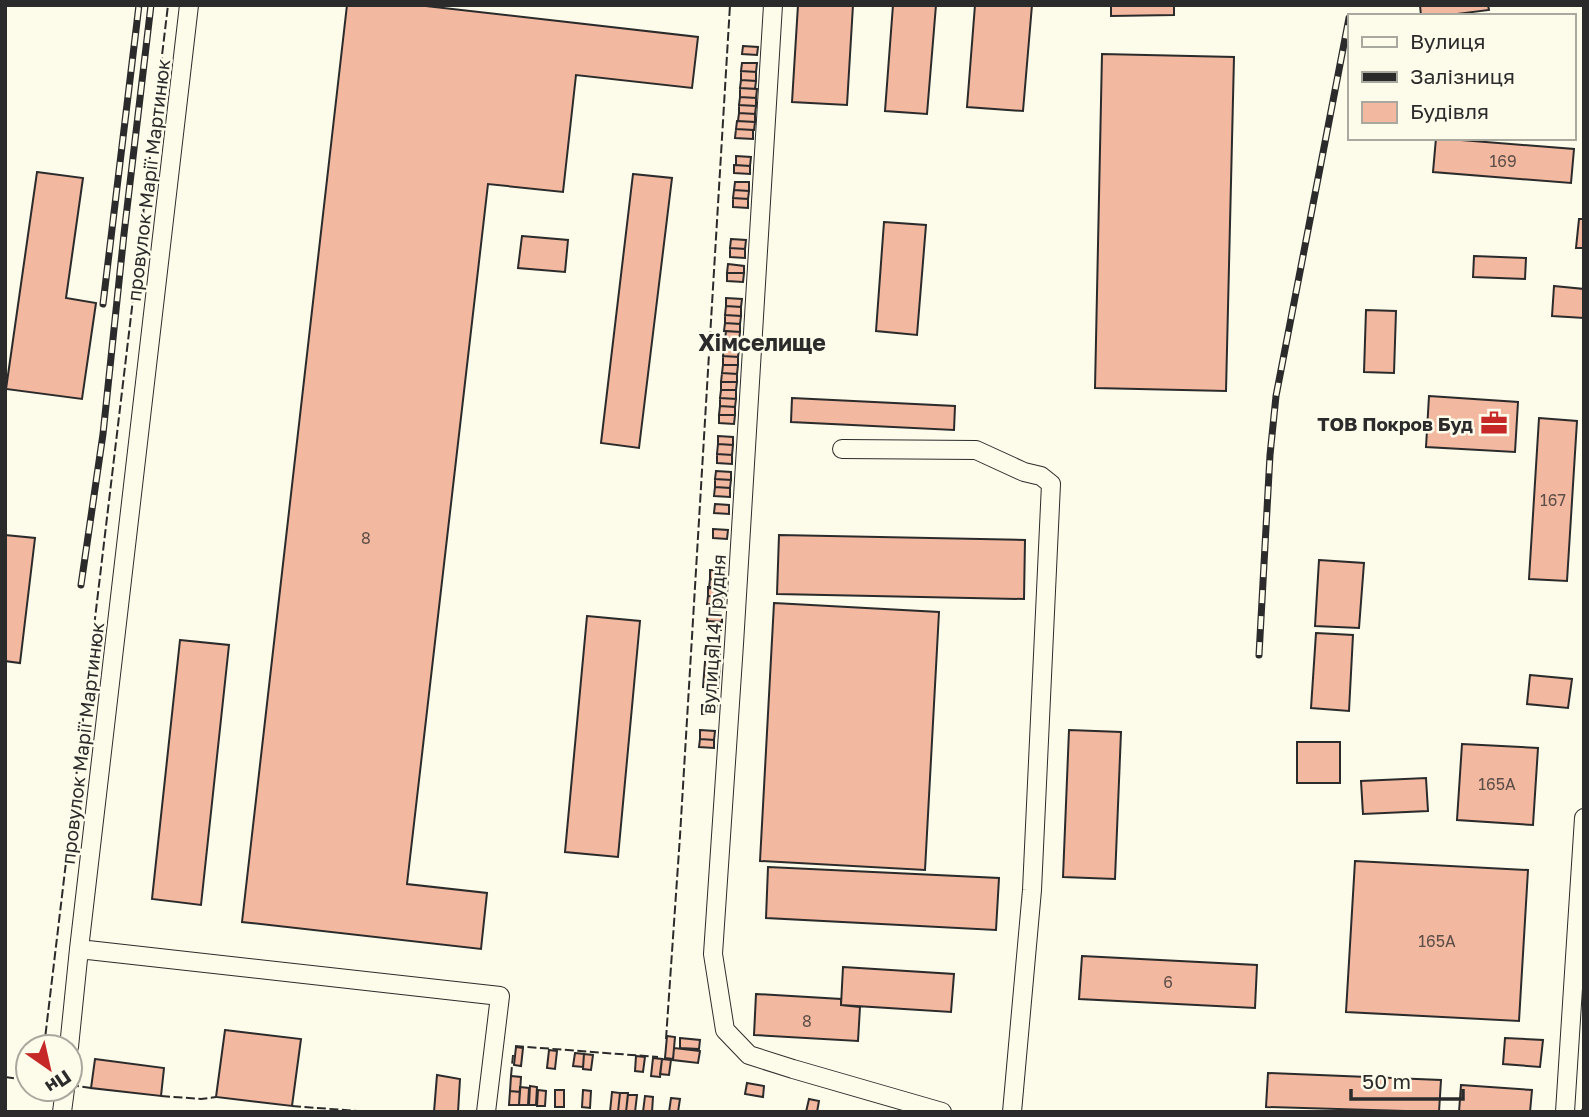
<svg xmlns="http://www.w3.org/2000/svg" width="1589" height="1117" font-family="'Golos Text',sans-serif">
<rect width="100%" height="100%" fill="#fdfbea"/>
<path fill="#f2b8a0" stroke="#2b2b2b" stroke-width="2" d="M347,5H417L698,37L692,88L576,75L563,192L488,184L407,884L487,893L481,949L242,922Z
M798,5H853L847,105L792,102Z
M893,5H936L927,114L885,111Z
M975,5H1032L1023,111L967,107Z
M1111,5H1174V15L1111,16Z
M1420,5H1488L1489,10L1441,16H1421Z
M743,46L758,47L757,55L742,54Z
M1102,54L1234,57L1226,391L1095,388Z
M742,63H757L756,72L741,71Z
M741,71L756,72V81L741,80Z
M741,80L756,81L755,89L740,88Z
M740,88L757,89L756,98L740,97Z
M740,97L756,98V106L739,105Z
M739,105L756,106L755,114L739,113Z
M739,113L755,114V122L738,121Z
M737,121L755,122L754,130L736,129Z
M736,129L753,130V139L735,138Z
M1436,138L1574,149L1571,183L1433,172Z
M736,156L751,157L750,166L736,165Z
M734,165L750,166V174L734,173Z
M37,172L83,178L66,298L96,303L82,399L6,389Z
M633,174L672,178L639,448L601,443Z
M735,182H749V191L734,190Z
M734,190L749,191L748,199L733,198Z
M733,198L748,199V208L733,207Z
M1579,219H1584V248H1576Z
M884,222L926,225L917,335L876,331Z
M522,236L568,240L565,272L518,268Z
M731,239L746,240L745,249L730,248Z
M730,248L745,249V258L730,257Z
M1474,256L1526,258L1525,279L1473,277Z
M728,264L744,266V273H727Z
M727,273H744L743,282L727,281Z
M1554,286L1584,289V318L1552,316Z
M726,298L742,299L741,307L726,306Z
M726,306L741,307V316L725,315Z
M1366,310L1396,311L1394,373L1364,372Z
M725,315L741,316L740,324L725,323Z
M725,323L740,324V332L724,331Z
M726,331L740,332L739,341L725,340Z
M724,340L739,341V349L724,348Z
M724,348L739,349L738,357L723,356Z
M723,356L738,357V365H723Z
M723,365H738L737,374L722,373Z
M722,373L737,374V382H721Z
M721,382H737L736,390H721Z
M721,390H736V399L720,398Z
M1429,396L1518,402L1515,452L1426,447Z
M720,398L736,399L735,407L720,406Z
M792,398L955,406L954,430L791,422Z
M720,406L735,407V415H719Z
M719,415H735L734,424L719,423Z
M1539,418L1577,421L1567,581L1529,579Z
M718,436L733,437V445L718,444Z
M718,444L733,445L732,455L717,454Z
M717,454L732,455V464L717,463Z
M716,471L731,472V480L715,479Z
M715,479L731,480L730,488L715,487Z
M715,487L730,488V497L714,496Z
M715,504L729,505V514L714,513Z
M713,529L728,530L727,539L713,538Z
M5,535L35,538L20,663L5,661Z
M779,535L1025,540L1024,599L777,594Z
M1319,560L1364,563L1359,628L1315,626Z
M710,570L725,571L724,580L710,579Z
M710,579L724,580V589L709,588Z
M708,587L725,588L724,597L708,596Z
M708,596L724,597V605L707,604Z
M774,603L939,612L925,870L760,861Z
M708,612L722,613V622L707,621Z
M587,616L640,621L618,857L565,852Z
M707,621L722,622L721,630L707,629Z
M1316,633L1353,635L1349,711L1311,708Z
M180,640L229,645L201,905L152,899Z
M706,646L720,647V655L705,654Z
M705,662L720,664L718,688L703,687Z
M1530,675L1572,679L1568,708L1527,704Z
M702,705L717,706L716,714H702Z
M700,730L715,731L714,740L700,739Z
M1069,730L1121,732L1115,879L1063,877Z
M700,739L714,740V748L699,747Z
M1297,742H1340V783H1297Z
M1462,744L1538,748L1533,825L1457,820Z
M1426,778L1428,811L1363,814L1361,781Z
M1355,861L1528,870L1519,1021L1346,1012Z
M768,867L999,878L996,930L766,918Z
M1082,956L1257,965L1255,1008L1079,999Z
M843,967L954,974L951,1012L841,1005Z
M756,994L841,999V1005L860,1007L858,1041L754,1035Z
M225,1030L301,1039L292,1106L216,1097Z
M667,1036L675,1037L673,1059L665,1058Z
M680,1038L700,1040L699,1049L680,1048Z
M1505,1038L1543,1040L1540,1067L1503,1064Z
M516,1047L523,1048L521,1066L514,1065Z
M674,1048L700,1051L698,1063L673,1060Z
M549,1050L557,1051L555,1069L547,1068Z
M575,1053L584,1054L583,1067L573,1066Z
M584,1054L593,1055L591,1070L583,1069Z
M636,1056L645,1057L643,1072L635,1071Z
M653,1058L662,1059L660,1077L651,1076Z
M95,1059L164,1068L161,1096L91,1088Z
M662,1059L671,1060L669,1075L660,1074Z
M1268,1073L1441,1080L1439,1112L1266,1107Z
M437,1075L460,1079L458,1112H434Z
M511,1076L521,1077L520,1092L510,1091Z
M747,1083L764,1086L763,1097L745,1094Z
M1461,1085L1532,1090L1530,1112H1459Z
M530,1086L537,1087L536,1105H529Z
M520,1087L529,1088L528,1105H519Z
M538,1090L546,1091L545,1106H537Z
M555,1090H564V1107H555Z
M583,1090L591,1091L590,1108L582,1107Z
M510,1091L520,1092L519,1105H509Z
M612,1092L620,1093L618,1112H610Z
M620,1093H628L626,1112H618Z
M628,1095H637L635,1112H626Z
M645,1096L653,1097L652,1112H643Z
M671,1098L680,1099L678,1112H669Z
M809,1099L819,1101L817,1112H806Z"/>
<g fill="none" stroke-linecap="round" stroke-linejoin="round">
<defs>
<path id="minor" d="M189,5L79,949L500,996L486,1112
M773,5L734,644L713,954L725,1030L749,1055L793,1069L942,1112
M842,449L976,450L1024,472L1041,476L1051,484L1032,890L1012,1112
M69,1047L79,949
M62,1112L65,1089
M1565,1112L1584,818"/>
</defs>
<use href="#minor" stroke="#2b2b2b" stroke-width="20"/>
<use href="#minor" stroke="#fdfbea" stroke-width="18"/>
<defs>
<path id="rail" d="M103,304L139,5
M81,585L103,434L124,234L151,5
M1259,655L1270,455L1276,396L1349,18"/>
</defs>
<use href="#rail" stroke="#2b2b2b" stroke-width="7"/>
<use href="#rail" stroke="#fdfbea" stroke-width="4.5" stroke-dasharray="13" stroke-linecap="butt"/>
<path stroke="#2b2b2b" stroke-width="2" stroke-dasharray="9 3.5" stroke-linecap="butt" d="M666,1039L680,836L730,5
M515,1046L658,1057
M44,1047L168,5
M511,1076L513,1055
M5,1077L28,1080
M70,1085L91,1088
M161,1096L201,1099L216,1097
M292,1106L370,1112
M1581,1112L1584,1107"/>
</g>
<defs>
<symbol id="office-bare" viewBox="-9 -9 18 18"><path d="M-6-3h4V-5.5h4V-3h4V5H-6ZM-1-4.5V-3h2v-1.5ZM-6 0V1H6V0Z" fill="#c62828" stroke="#fdfbea" stroke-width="2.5" paint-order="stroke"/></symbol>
</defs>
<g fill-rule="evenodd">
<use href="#office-bare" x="1475" y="404" width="38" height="38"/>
</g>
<g text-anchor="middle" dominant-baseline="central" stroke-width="5" stroke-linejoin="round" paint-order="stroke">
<g font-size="16" fill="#5d4e48">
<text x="1503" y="161">169</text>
<text x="1553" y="500">167</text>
<text x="366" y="538">8</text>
<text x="1497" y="784">165А</text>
<text x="1437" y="941">165А</text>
<text x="1168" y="982">6</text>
<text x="807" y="1021">8</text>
</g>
<g font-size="19" fill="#2b2b2b" stroke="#fdfbea">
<text transform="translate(148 180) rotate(-83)">провулок Марії Мартинюк</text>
<text transform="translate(713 634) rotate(-86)">вулиця 14 Грудня</text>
<text transform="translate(82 743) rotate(-83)">провулок Марії Мартинюк</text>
</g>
<g font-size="19" font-weight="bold" fill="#2b2b2b" stroke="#fdfbea" text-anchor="end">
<text x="1473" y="423">ТОВ Покров Буд</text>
</g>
<g font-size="23" font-weight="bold" fill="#2b2b2b" stroke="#fdfbea">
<text x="762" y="342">Хімселище</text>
</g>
</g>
<rect width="1589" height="1117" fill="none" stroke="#2b2b2b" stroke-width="14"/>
<rect x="1348" y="14" width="228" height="126" fill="#fdfbea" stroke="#a9a89e" stroke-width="2"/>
<rect x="1362" y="37" width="35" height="10" fill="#fdfbea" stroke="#a9a89e" stroke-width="2"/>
<text x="1410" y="49" font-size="21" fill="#2b2b2b">Вулиця</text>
<rect x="1362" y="72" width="35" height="10" fill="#2b2b2b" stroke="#a9a89e" stroke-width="2"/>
<text x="1410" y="84" font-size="21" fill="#2b2b2b">Залізниця</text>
<rect x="1362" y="102" width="35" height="21" fill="#f2b8a0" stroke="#a9a89e" stroke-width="2"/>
<text x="1410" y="119" font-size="21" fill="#2b2b2b">Будівля</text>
<g transform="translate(49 1068) rotate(146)"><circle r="33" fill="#fdfbea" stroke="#a9a89e" stroke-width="2"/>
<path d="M0-5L12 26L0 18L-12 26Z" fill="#c62828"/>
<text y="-10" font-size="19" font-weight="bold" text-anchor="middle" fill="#2b2b2b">Пн</text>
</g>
<path d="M1351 1089v10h112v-10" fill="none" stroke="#2b2b2b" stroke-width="3.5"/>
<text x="1362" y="1089" font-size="21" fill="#2b2b2b" stroke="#fdfbea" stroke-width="5" paint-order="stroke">50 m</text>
</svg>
